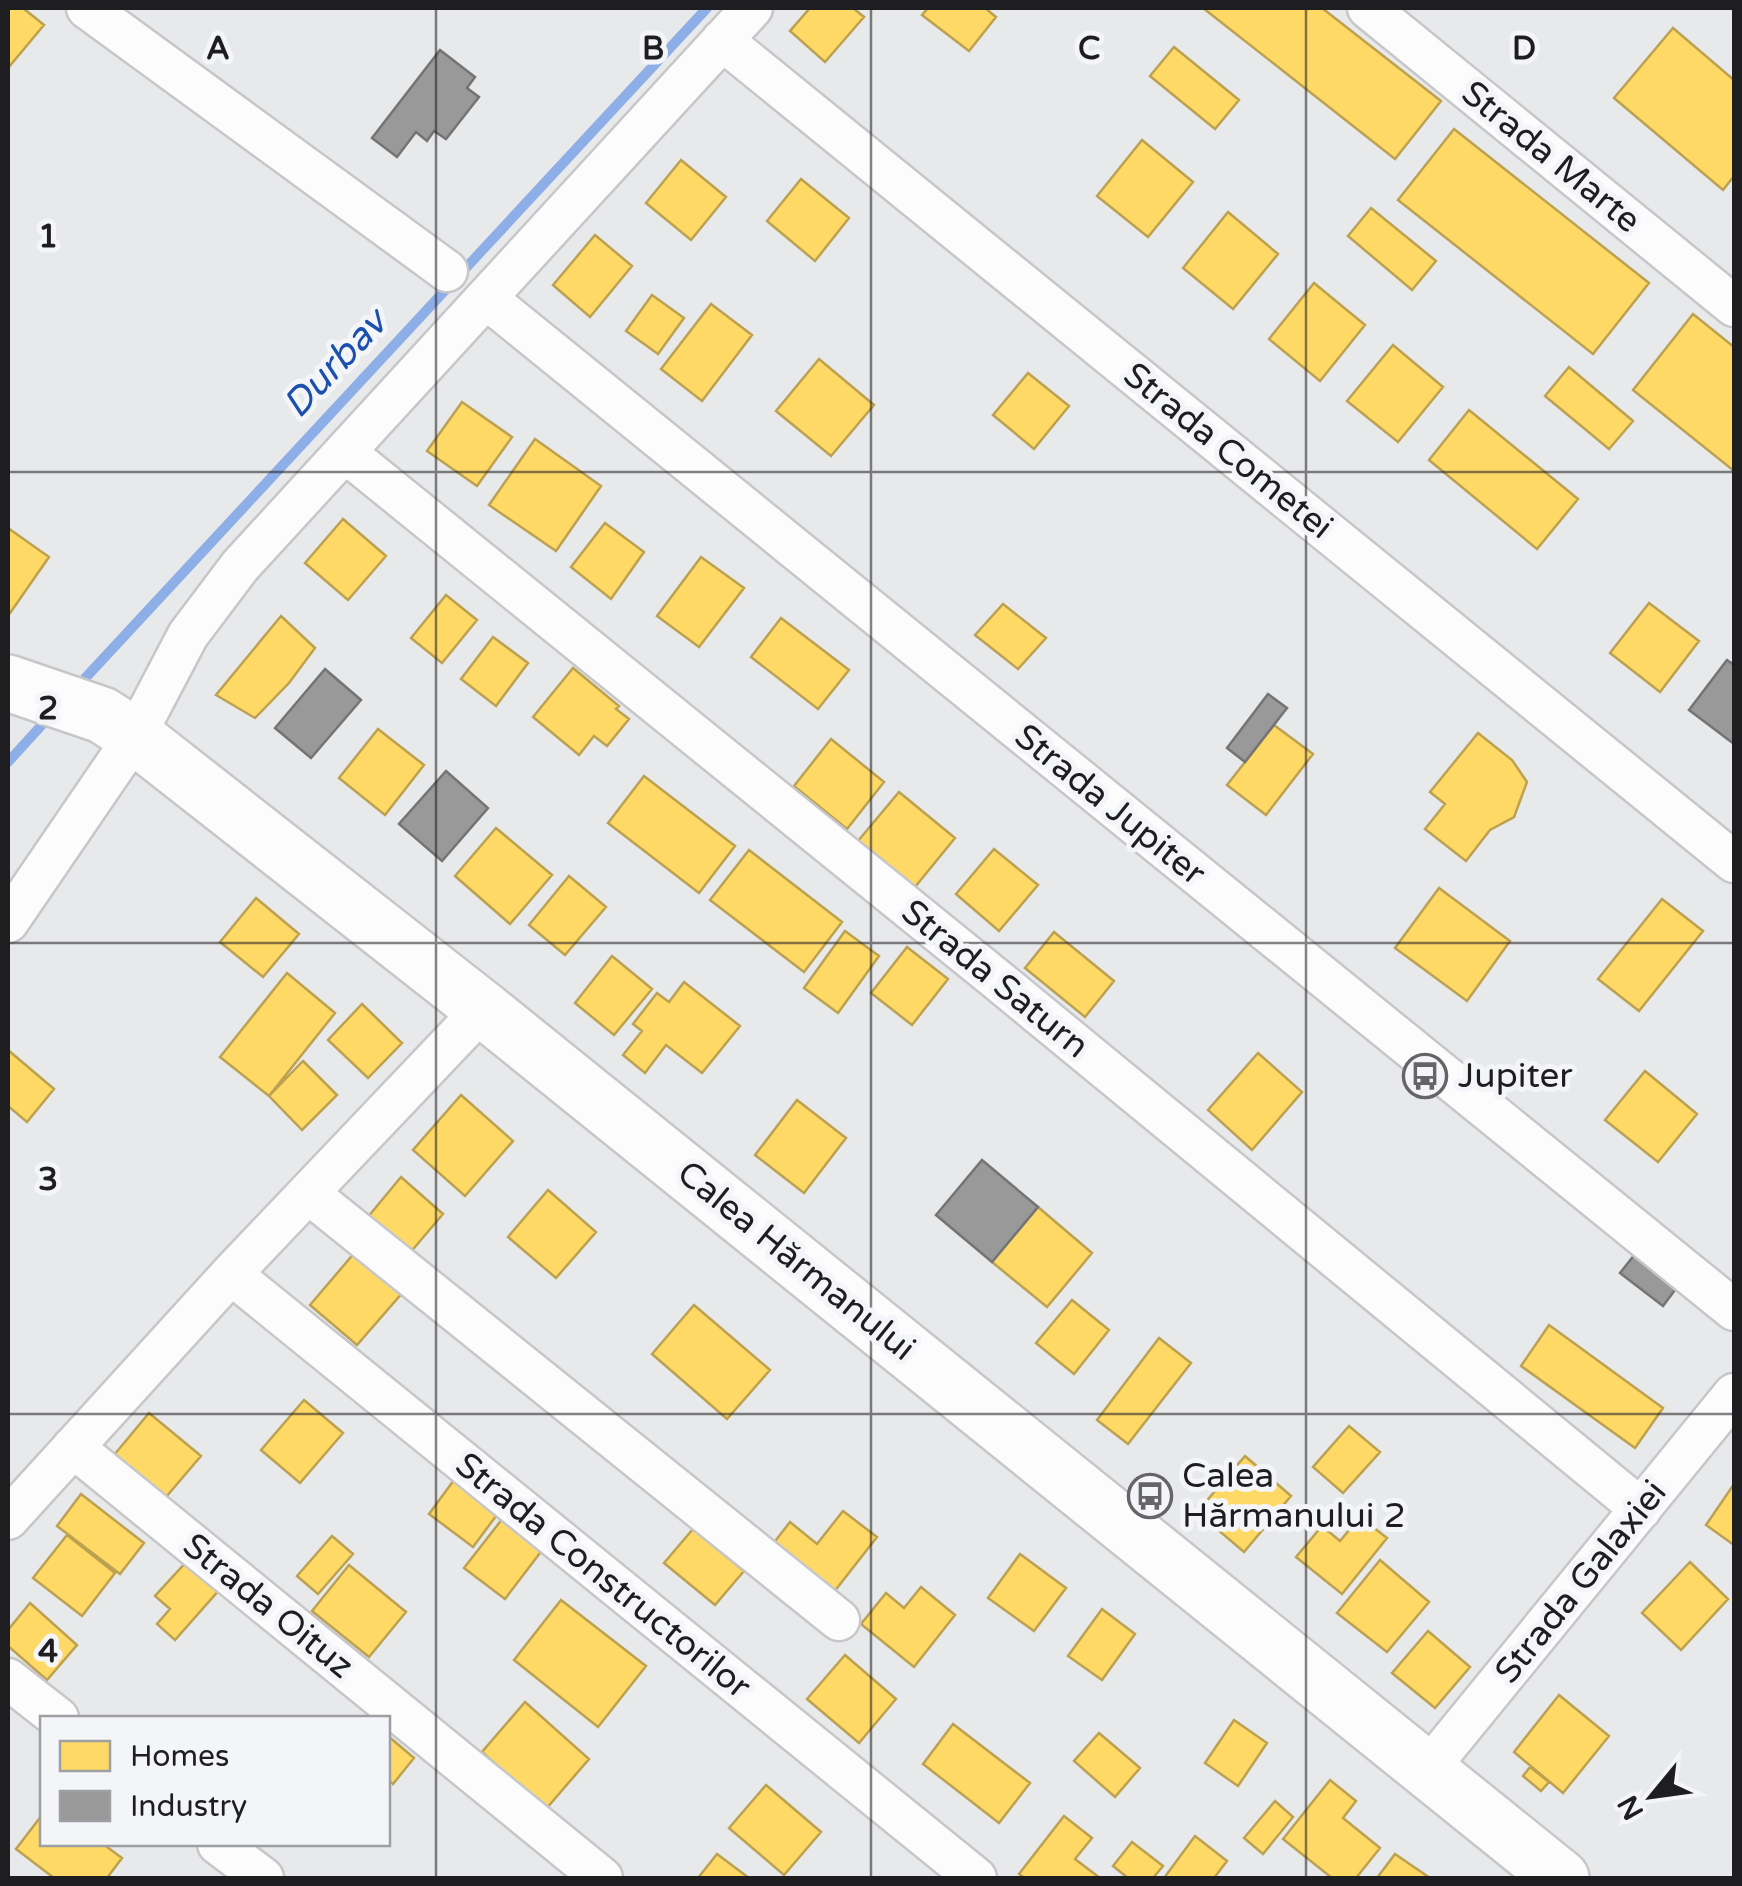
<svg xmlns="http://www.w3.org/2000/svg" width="1742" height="1886" font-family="'Varela Round',sans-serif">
<rect width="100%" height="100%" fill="#e8e9eb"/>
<path fill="#ffd966" stroke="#bca151" stroke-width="2.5" d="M8,8H23L44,25L8,68Z
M810,8H853L864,17L825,62L790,31Z
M928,8H985L996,17L969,51L922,15Z
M1203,8H1322L1441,101L1395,159Z
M1673,28L1734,80V176L1723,190L1614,98Z
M1174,47L1239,100L1215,129L1150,76Z
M1454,129L1649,283L1593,354L1398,200Z
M1142,140L1193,182L1148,237L1097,196Z
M681,160L726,197L691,240L646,203Z
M801,179L849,218L815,261L767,221Z
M1371,208L1436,261L1412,290L1348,236Z
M1228,212L1278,254L1233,309L1183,268Z
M595,235L632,266L590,317L553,285Z
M1314,283L1365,325L1320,381L1269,339Z
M652,295L684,318L658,354L626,331Z
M711,304L752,335L702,401L661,369Z
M1693,314L1734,347V471L1633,390Z
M1393,345L1443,387L1398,442L1347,401Z
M819,359L874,405L831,456L776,411Z
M1569,367L1633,421L1609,449L1545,396Z
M1028,373L1069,406L1034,449L993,415Z
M462,402L512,437L477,486L427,451Z
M1469,410L1578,499L1537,549L1429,460Z
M535,439L601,486L556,551L489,505Z
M343,519L386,556L348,600L305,563Z
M605,523L644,552L611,599L571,567Z
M8,528L49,557L8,616Z
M701,557L744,588L699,647L657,616Z
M446,595L477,620L442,663L411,638Z
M1649,603L1699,641L1660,692L1610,653Z
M1003,604L1046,638L1018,669L975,635Z
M281,616L315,648L289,683L255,718L216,695Z
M781,618L849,670L818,709L751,657Z
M493,637L528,663L496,706L461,679Z
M573,668L619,706L616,709L629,719L607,746L594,736L579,755L533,717Z
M1274,725L1313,754L1266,815L1227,785Z
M378,729L424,765L385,815L339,778Z
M1478,733L1512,760L1527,782L1514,817L1490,830L1466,861L1425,829L1445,804L1430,792Z
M831,739L884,782L847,829L794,786Z
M644,776L735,846L699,893L608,823Z
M899,792L955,838L915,887L858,841Z
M496,828L552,875L510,924L455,876Z
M994,849L1038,885L999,931L956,894Z
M749,850L842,922L804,972L710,900Z
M569,876L606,907L565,955L529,925Z
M1439,888L1510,941L1467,1001L1395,948Z
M256,898L299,934L263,977L220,942Z
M1662,899L1703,931L1639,1011L1598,979Z
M845,931L879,956L838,1013L804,988Z
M1054,932L1114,981L1085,1017L1025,968Z
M907,947L948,979L912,1025L871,993Z
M612,956L652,989L614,1035L575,1003Z
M287,973L335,1013L269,1096L220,1057Z
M684,982L740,1026L702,1073L666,1045L645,1073L623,1055L642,1031L633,1024L657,993L669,1002Z
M362,1004L402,1043L368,1078L328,1040Z
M8,1050L54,1089L27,1122L8,1106Z
M1258,1053L1302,1092L1252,1150L1208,1110Z
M303,1061L337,1095L302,1130L269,1096Z
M1645,1071L1697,1114L1658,1162L1605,1120Z
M461,1095L513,1141L465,1196L413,1150Z
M797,1100L846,1138L804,1193L755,1155Z
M401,1177L443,1214L409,1254L367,1218Z
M548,1190L596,1232L556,1278L508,1237Z
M1038,1207L1092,1253L1047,1307L992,1262Z
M356,1251L403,1292L357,1345L310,1305Z
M1072,1300L1109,1330L1074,1374L1036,1343Z
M694,1305L770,1370L727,1419L652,1354Z
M1549,1325L1663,1408L1635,1448L1521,1366Z
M1159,1338L1191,1363L1128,1444L1097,1420Z
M304,1400L343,1433L300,1483L261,1450Z
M149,1413L201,1456L160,1504L109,1461Z
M1349,1426L1380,1452L1343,1493L1313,1467Z
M1245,1456L1291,1496L1244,1552L1197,1512Z
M454,1480L499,1512L473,1547L429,1514Z
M1734,1484V1545L1706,1525Z
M81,1494L144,1543L120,1574L57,1526Z
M843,1511L877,1537L830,1597L769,1549L790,1522L817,1544Z
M1360,1517L1387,1538L1342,1594L1296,1557L1322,1526L1340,1541Z
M503,1518L543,1549L505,1599L464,1568Z
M693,1529L744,1571L715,1605L664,1563Z
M67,1535L115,1573L82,1616L33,1578Z
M332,1536L353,1554L318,1594L297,1576Z
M1020,1554L1066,1588L1034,1631L988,1598Z
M188,1560L220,1589L175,1640L157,1624L170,1609L155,1596Z
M1380,1560L1429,1602L1387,1652L1337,1613Z
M1690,1562L1728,1599L1681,1650L1642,1613Z
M349,1565L406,1612L369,1657L312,1611Z
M921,1587L955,1615L914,1667L861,1624L886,1593L904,1608Z
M561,1600L646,1666L598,1727L514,1660Z
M30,1603L77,1645L47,1680L8,1646V1630Z
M1102,1609L1135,1634L1102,1680L1068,1656Z
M1428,1631L1470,1667L1435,1708L1392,1673Z
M845,1655L896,1699L859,1743L807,1699Z
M1559,1695L1609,1736L1563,1793L1514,1752Z
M525,1702L589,1759L546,1809L482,1752Z
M1234,1720L1267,1743L1238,1786L1205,1763Z
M953,1724L1030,1783L999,1823L923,1764Z
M1099,1733L1140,1768L1115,1797L1074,1761Z
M388,1736L414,1758L393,1784L388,1780Z
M1530,1767L1549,1782L1541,1791L1523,1776Z
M1330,1780L1356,1801L1343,1818L1380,1848L1356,1878H1332L1283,1839Z
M766,1785L821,1832L784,1875L729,1828Z
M1275,1801L1293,1817L1263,1854L1244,1838Z
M42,1815V1844H103L122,1858L107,1878H54L16,1849Z
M1064,1816L1092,1838L1075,1859L1100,1878H1025L1019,1874Z
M1195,1836L1227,1861L1214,1878H1164Z
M1132,1842L1163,1866L1153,1878H1128L1113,1866Z
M717,1854L749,1878H698Z
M1395,1854L1430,1878H1377Z"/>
<path fill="#999" stroke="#747475" stroke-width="2.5" d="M440,50L475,77L467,88L479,97L446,139L434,131L427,141L416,132L397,157L372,138Z
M1727,660L1734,665V744L1689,710Z
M325,669L361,700L311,758L275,728Z
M1268,694L1287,708L1245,762L1227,748Z
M446,771L488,808L442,861L399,824Z
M982,1160L1038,1207L992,1262L936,1215Z
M1639,1249L1681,1282L1663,1306L1620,1273Z"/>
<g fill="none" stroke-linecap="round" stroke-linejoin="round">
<path stroke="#8eaee7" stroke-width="10" d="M76,688L707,8
M8,762L50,716"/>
<defs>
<path id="street" d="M87,8L447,271
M1368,8L1734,306
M722,40L1734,862
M487,299L1734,1310
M346,453L995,978L1641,1509
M8,922L135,736L188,635L240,566L752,8
M308,1193L839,1620
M231,1274L976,1878
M73,1447L602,1878
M8,1519L231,1274L483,1009
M8,1679L58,1718
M1427,1770L1734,1394
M218,1844L263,1878"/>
<path id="secondary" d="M8,683L102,715L135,736L483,1009L1561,1878"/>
</defs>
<use href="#street" stroke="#c7c7c9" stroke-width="45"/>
<use href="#secondary" stroke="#c7c7c9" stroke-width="60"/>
<use href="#street" stroke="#fcfcfc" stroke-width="40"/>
<use href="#secondary" stroke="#fcfcfc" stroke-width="55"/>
</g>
<path fill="none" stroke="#1e1e20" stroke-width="2.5" stroke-opacity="0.55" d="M436,8V1878M871,8V1878M1306,8V1878M8,472H1734M8,943H1734M8,1414H1734"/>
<defs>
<symbol id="bus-ring" viewBox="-11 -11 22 22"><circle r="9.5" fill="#f4f5f9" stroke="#656567" stroke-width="1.5"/><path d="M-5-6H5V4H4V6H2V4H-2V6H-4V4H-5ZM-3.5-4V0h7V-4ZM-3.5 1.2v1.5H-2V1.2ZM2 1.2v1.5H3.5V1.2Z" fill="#656567"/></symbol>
</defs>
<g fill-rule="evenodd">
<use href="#bus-ring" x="1400" y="1051" width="50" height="50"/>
<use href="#bus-ring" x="1125" y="1471" width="50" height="50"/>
</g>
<g text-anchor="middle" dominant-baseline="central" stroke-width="10" stroke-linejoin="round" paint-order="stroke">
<g font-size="35" fill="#1e1e20" stroke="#f4f5f9">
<text transform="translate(1551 157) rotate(39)">Strada Marte</text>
<text transform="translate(1228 451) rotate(39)">Strada Cometei</text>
<text transform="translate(1110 805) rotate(39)">Strada Jupiter</text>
<text transform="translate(995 979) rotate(39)">Strada Saturn</text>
<text transform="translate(796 1261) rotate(39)">Calea Hărmanului</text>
<text transform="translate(603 1576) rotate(39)">Strada Constructorilor</text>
<text transform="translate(1581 1582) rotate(-51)">Strada Galaxiei</text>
<text transform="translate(268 1606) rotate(39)">Strada Oituz</text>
</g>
<g font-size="35" fill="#1e1e20" stroke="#f4f5f9" text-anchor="start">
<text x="1458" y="1076">Jupiter</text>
<text x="1182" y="1476">Calea<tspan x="1182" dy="40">Hărmanului 2</tspan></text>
</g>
<g font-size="38" font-style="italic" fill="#1c50ad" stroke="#f4f5f9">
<text transform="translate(335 364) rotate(-47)">Durbav</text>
</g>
</g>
<g font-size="32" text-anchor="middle" font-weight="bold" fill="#1e1e20" stroke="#f4f5f9" stroke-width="10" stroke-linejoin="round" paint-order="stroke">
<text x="218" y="59">A</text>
<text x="653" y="59">B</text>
<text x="1089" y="59">C</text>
<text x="1524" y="59">D</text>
<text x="48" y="247">1</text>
<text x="48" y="719">2</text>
<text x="48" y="1190">3</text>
<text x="48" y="1662">4</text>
</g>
<rect width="1742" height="1886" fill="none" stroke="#1e1e20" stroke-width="20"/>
<rect x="40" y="1716" width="350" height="130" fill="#f4f5f9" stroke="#9e9fa2" stroke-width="2.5"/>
<rect x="60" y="1741" width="50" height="30" fill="#ffd966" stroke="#9e9fa2" stroke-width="2.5"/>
<text x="130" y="1766" font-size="30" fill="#1e1e20">Homes</text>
<rect x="60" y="1791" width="50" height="30" fill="#999999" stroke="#9e9fa2" stroke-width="2.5"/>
<text x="130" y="1816" font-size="30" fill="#1e1e20">Industry</text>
<g transform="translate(1652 1796) rotate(241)" stroke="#f4f5f9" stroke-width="8" paint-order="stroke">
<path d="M0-8L18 38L0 25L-18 38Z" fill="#1e1e20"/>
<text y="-15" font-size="28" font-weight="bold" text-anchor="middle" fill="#1e1e20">N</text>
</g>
</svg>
